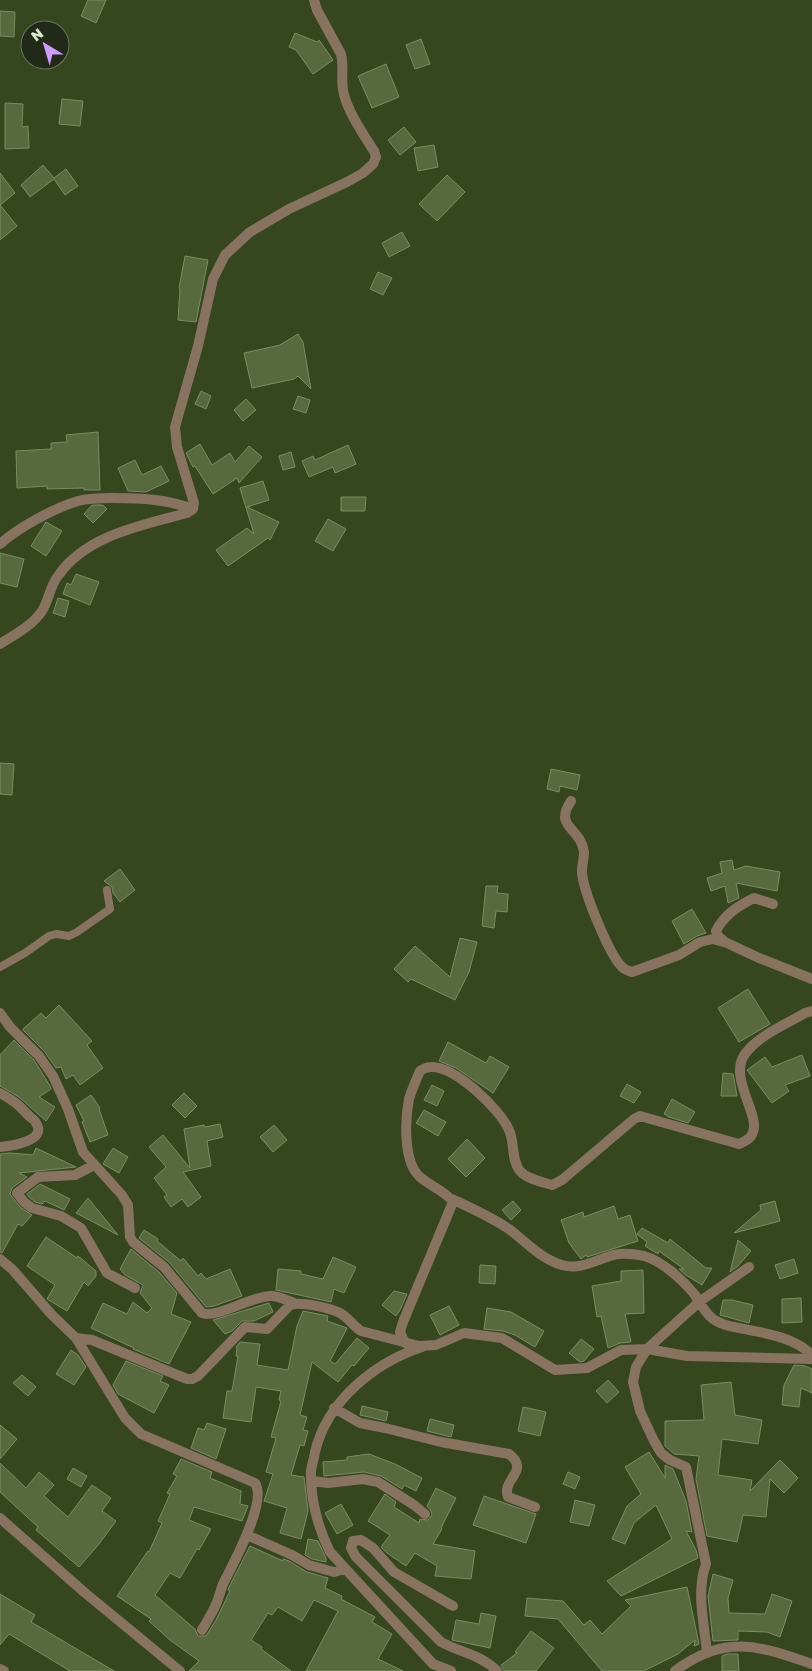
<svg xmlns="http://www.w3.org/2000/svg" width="812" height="1671" font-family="'Golos Text',sans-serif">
<rect width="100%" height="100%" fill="#36461e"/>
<path fill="#586940" stroke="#7a8d62" d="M88,0H106L96,23L81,16Z
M0,11L15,12L14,37L0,36Z
M295,33L317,42L319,40L333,60L313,74L296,50L289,47Z
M421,39L430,64L415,69L406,45Z
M386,64L399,97L372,108L358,76Z
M62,99L83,101L80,126L59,124Z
M5,103L23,104L22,127L28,126L29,148L5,149Z
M404,127L416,142L400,155L388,140Z
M434,145L438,167L418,171L414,148Z
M43,165L54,178L66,169L78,186L65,195L54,179L30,197L21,185Z
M0,173L15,193L0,205Z
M447,175L465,192L437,221L419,204Z
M0,205L17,226L0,240Z
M402,232L410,246L389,257L382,243Z
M185,256L208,260L196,322L178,320L180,289L179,288Z
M378,272L392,278L383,295L370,289Z
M298,334L303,342L311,389L298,376L294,379L252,388L244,353L280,345Z
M201,391L211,396L206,409L195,404Z
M298,396L310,400L306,413L293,409Z
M246,399L256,410L243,421L234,410Z
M98,432L100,490H84V488L47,489V486L17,488L16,451L51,449V443L67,442L66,435Z
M200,444L212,465L230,453L235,462L249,446L262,457L239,483L237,478L213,494L195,466L193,467L186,453Z
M348,445L356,464L335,473L333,467L309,477L302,461L313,456L315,460Z
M291,452L295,467L283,470L279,456Z
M135,460L142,475L161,466L169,481L146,492L128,491L118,468Z
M263,481L269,500L247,507L279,522L270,540L268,538L228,566L216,550L247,528L254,534L240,488Z
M341,497H366L365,511H341Z
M92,505H103L107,509L93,523L84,514Z
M328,519L346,529L333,551L315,541Z
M46,522L62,531L46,556L31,546Z
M0,553L24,559L17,587L0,583Z
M76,574L99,582L90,605L63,594L67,583L71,585Z
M58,598L69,601L65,617L53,613Z
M0,763L14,764L12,795L0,794Z
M551,769L580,775L577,790L560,786L559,792L547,789Z
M732,860L734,870L746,866L780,872L777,891L736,883L739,898L728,903L725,886L711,891L707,878L722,873L720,862Z
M120,869L135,890L120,902L113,893L112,887L104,881Z
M486,886H498L497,893L508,894L507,912L496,911L494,928L482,926Z
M692,909L706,933L697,936L684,944L672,921Z
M460,938L477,942L469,972L455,1000L411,979L408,982L394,969L415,946L450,977Z
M748,989L770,1024L739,1042L718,1008Z
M59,1005L92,1041L87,1045L103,1068L80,1085L73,1075L66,1079L61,1067L56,1068L44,1051L23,1030V1029L41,1013L46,1018Z
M14,1040L34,1060L50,1086L51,1089L39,1097L55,1107L46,1121L19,1097L0,1086V1055Z
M448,1042L486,1063L490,1056L509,1067L493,1093L456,1068L439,1061Z
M802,1055L810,1076L785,1085L789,1091L772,1103L747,1070L765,1057L772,1067Z
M723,1073L733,1074L737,1096H721Z
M627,1084L641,1092L634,1103L620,1096Z
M432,1085L444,1091L437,1106L424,1100Z
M184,1093L197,1106L185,1118L172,1105Z
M91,1095L100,1108L99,1109L108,1135L90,1142L82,1122L84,1121L76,1105Z
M672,1099L695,1112L688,1123L669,1117L664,1114Z
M424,1110L446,1122L438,1136L416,1123Z
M220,1124L223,1137L207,1141L211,1166L183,1172L201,1197L188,1207L182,1199L171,1207L164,1197L167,1195L154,1178L166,1167L149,1147L163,1135L190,1168L184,1129L204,1125L205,1127Z
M274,1125L287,1140L273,1152L260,1137Z
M467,1139L485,1158L466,1177L448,1159Z
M36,1148L76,1167L19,1173L27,1177L12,1188L10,1194L20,1207L32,1215L22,1226L18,1224L2,1253L0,1252V1154L10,1153L33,1155Z
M113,1148L128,1157L119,1173L103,1164Z
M40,1184L70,1199L64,1210L45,1201L42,1204L35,1202L29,1197L27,1194Z
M88,1198L118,1235L76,1213Z
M513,1201L521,1210L511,1220L502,1210Z
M775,1201L780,1221L734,1233L761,1210L760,1205Z
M614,1206L618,1219L630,1215L638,1241L587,1257L586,1255L581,1259L569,1243L561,1220L583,1212L584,1217Z
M642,1228L668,1243L670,1239L706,1268H712L702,1285L686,1275L679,1269H684L659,1251L658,1254L645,1246L647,1242L637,1234Z
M144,1230L158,1239L157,1241L181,1261L183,1258L198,1276L201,1273L206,1279L230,1269L242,1296L214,1306L206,1307L169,1262L139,1238Z
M46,1237L77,1258L78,1256L96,1271V1276L88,1286L84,1282L67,1311L47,1299L55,1285L27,1266Z
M738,1240L751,1251L738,1266L730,1272Z
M131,1249L159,1272L177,1293L171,1314L191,1322L169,1364L133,1349L134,1348L91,1328L103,1303L127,1314L133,1302L147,1313L152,1308L140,1293L143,1285L125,1275L120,1269Z
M333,1257L356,1267L344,1293L334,1289L331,1302L276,1290L278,1269L301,1271V1274L323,1279Z
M794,1259L798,1273L780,1279L775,1265Z
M480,1265L496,1266L495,1284L479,1283Z
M643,1270L644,1313L625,1314L631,1342L620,1343L608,1348L601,1316L597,1317L592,1286L621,1281V1271Z
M394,1291L407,1294L400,1310L396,1316L382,1305Z
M801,1298L802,1322L782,1323V1299Z
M723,1300H732L753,1305L749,1323L720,1315Z
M269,1303L273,1312L254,1321H242L232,1331L225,1334L213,1320Z
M449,1306L459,1325L440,1335L430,1315Z
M487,1308L511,1312L544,1331L535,1347L515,1335L503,1331L484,1329Z
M303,1311L328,1316L327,1321L347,1328L330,1361L335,1364L357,1338L369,1348L354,1366L352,1365L338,1382L312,1362L300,1415L307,1417L303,1430L308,1431L304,1446L300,1445L291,1475L304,1477L308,1511L301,1539L280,1533L287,1508L264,1501L273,1474L266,1472L276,1438L271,1437L281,1401L279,1400L281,1391L256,1387L251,1422L223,1418L227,1391H232L238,1356H236L237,1348L236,1347L240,1342L260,1344L257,1365L288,1370L297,1326Z
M581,1339L594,1349L584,1361L580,1362L569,1353Z
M71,1350L78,1355L86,1367L74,1385L56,1374Z
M126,1361L163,1376L160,1381L169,1385L154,1413L118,1394L113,1385Z
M794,1365L805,1366L812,1369V1393L801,1388L799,1407L782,1405L784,1385Z
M22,1375L36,1387L28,1396L13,1383Z
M608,1380L619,1392L607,1403L596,1391Z
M731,1382L735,1415L762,1420L758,1444L722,1439L718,1475L752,1480L750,1491L780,1460L798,1478L784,1493L770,1479L766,1517L743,1515L737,1542L707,1536L696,1479L699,1456L674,1454L665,1446V1421L704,1420L701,1385Z
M362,1406L388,1412L386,1421L360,1415Z
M523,1407L546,1412L540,1436L518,1431Z
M430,1419L454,1425L451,1437L427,1431Z
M207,1423L226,1429L216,1459L191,1448L198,1428L204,1430Z
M0,1425L17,1439L0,1459Z
M649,1452L665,1478V1465L673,1469L686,1501L692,1532L686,1531L696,1550L698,1558L621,1596L607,1581L672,1539L656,1505L634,1523L625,1544L612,1539L627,1506L641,1494L625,1467Z
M369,1454L395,1464L422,1478L416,1491L404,1485L402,1489L381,1476L364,1472L324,1476L323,1462L347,1460V1457Z
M181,1459L212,1472L210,1478L241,1491L240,1504L248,1506L242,1521L194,1507L189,1520L211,1529L199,1550L197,1549L180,1578L170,1573L155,1595L195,1629L198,1636H206L216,1620L230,1591L228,1590L229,1587L250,1546L283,1561V1559L289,1561L307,1572L328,1578L325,1588L342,1596L341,1599L375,1617L372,1622L392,1634L378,1659L403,1671H306L338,1611L314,1600L302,1621L278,1607L272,1615L268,1613L251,1640L262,1647L261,1649L291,1671H189L199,1661L170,1640L149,1621L151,1619L117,1596L148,1551L149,1552L162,1523L158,1521L170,1494L167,1493L177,1476L173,1474Z
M0,1463L26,1488L39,1472L54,1485L44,1496L68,1517L92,1485L111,1498L102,1511L116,1521L99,1544L79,1567L36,1530L38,1527L0,1492Z
M73,1468L87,1476L81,1487L67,1479Z
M568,1472L580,1477L575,1489L563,1484Z
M436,1488L456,1498L441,1528L442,1529L433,1544L475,1551L471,1579L435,1576L437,1566L415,1553L406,1566L387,1553L381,1547L390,1535L368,1521L385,1494L396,1502L394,1507L419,1523L420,1519L428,1520L432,1515L431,1511L427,1506Z
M484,1496L536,1514L526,1543L473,1525Z
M575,1500L595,1505L589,1526L570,1522Z
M341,1504L353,1525L337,1534L325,1513Z
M308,1539L318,1541L326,1558V1562L312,1559L305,1555Z
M713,1574L733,1580L728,1598L729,1613L765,1614L772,1594L792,1601L780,1637L767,1632L738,1631V1640L713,1641L708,1596Z
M687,1587L699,1644L694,1646L695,1640L678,1654L644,1671H602L558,1619L525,1616L527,1598L563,1601L584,1625L590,1620L602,1634L631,1606L625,1600Z
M0,1594L35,1615L31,1622L114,1671H70L9,1634L0,1645Z
M481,1613L496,1616L490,1648L452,1640L456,1620L479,1624Z
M531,1631L554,1648L536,1671H504L501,1665L517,1653L515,1652Z
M727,1654H738L739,1671H722V1656Z"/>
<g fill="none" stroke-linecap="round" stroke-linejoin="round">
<path stroke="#87735f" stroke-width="8" d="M0,967L25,953L49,936L56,934L69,936L77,932L110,909L107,890"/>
<path stroke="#87735f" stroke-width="10" d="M0,544C18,528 54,508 78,501C89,498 101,498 113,498C141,498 166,499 193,509
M0,644C14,635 32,626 42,611C49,600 50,586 58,576C86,535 143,525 187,513L193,509L194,503L177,447L175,427L198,346L213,279L225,255L250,232L289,209L347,182L363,173L373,164L376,157L374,151C363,134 346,109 343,90C341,78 344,66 341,54L317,10L314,0
M571,801C553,828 581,827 584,852C584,858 582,865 582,871C582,889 609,954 622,967C625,970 629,971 632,972L679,955L700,942L713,939L727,943L759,958L812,979
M724,941L718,936L716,931C724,915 738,906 754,898L773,904
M0,1013L10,1027L39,1056L53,1076L68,1109L83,1152L122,1195L128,1205L130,1237L133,1242L164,1267L202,1313C216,1319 251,1296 271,1296C279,1296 286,1300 294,1303
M0,1093C14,1101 17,1103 28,1115C30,1117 35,1120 36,1123C48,1141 10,1146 0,1147
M94,1165L75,1175L38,1177L17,1193L24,1202L32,1208L61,1216L81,1228L107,1273L135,1288
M452,1199C471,1208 491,1217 509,1229C526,1242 541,1259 562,1265C580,1270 594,1261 610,1256C620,1252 634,1254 644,1256C662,1261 683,1280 695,1295C700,1303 705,1313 713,1319C724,1327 737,1327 749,1330C771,1334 796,1339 812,1355
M0,1259L12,1269L52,1315L76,1338L92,1340L187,1379H192L198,1376L245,1327L267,1329L290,1305C300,1301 330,1308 340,1313C348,1317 353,1326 361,1331L419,1346L436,1345L464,1333L502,1338L555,1370L587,1368L621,1350L647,1349L687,1356L812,1359
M76,1338L125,1418L141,1434L255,1483C268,1501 232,1566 223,1584C221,1590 219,1596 217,1602C213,1612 207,1621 202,1630
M405,1343L400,1332L403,1322L453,1202C448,1193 429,1185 420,1177C403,1162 405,1120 409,1099C412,1089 416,1080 420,1071C423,1069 427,1067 431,1067C455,1066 500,1109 509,1130C515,1143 511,1160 520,1171C527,1179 542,1182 552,1185L562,1180L634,1119L640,1116L739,1144C745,1141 751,1139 753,1132C760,1114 728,1077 745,1054C759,1035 785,1025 805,1013L812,1011
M422,1347C374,1363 327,1401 315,1452C314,1458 312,1465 311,1471C310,1498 318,1528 330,1552L433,1664L451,1671
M334,1408L360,1423L385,1428L441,1442L509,1454C531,1471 501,1479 508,1497L535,1507
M312,1481L328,1483L363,1479L378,1482L414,1505L425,1514
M0,1518L84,1592L180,1671
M247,1535L292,1555L309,1565L334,1572L344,1569
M453,1606L394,1572L373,1548L361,1540L353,1541L351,1548L356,1557L441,1642C459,1652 482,1655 497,1671
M707,1652C704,1623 696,1591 706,1564L686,1467L670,1460L661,1453L654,1441L640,1411L633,1382L636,1367L647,1349L699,1302L749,1267
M0,1669L4,1671
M675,1671C724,1634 758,1645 812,1664"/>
</g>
<g transform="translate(45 45) rotate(322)"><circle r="24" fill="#222918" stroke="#6d7562"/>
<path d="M0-4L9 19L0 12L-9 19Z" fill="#d09dfe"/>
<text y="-8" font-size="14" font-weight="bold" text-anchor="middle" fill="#dde7d0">N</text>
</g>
</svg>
